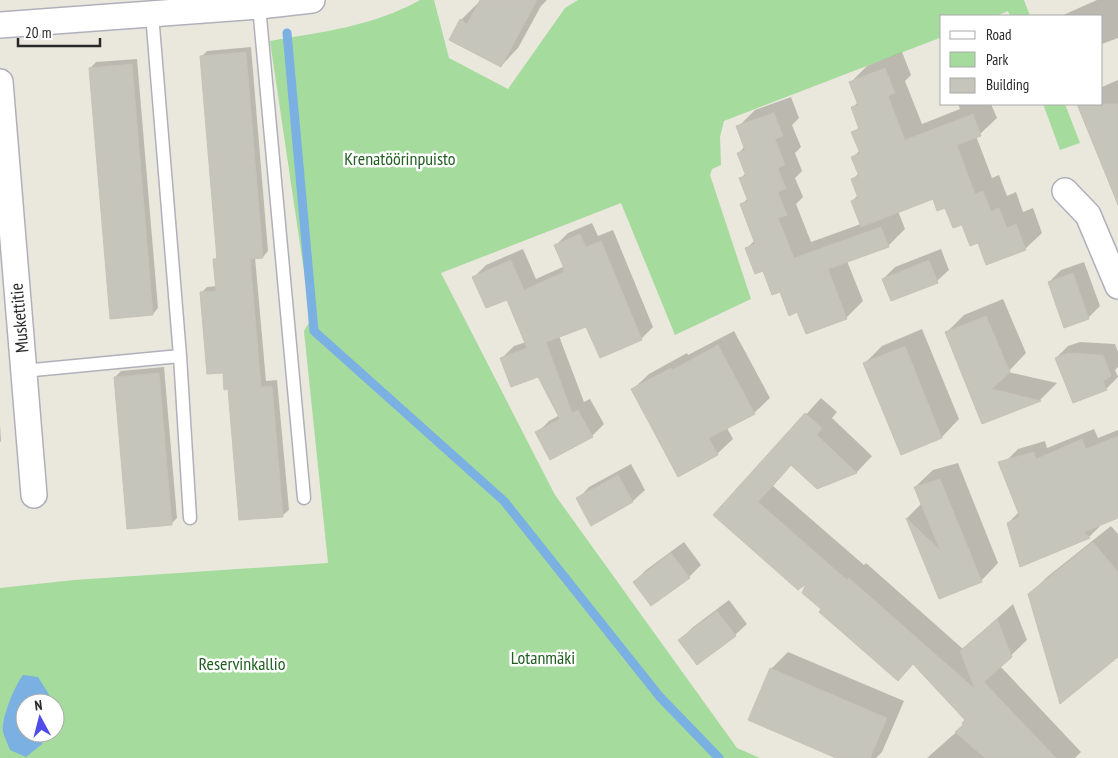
<svg xmlns="http://www.w3.org/2000/svg" width="1118" height="758" font-family="'PT Sans Narrow',sans-serif">
<rect width="100%" height="100%" fill="#eae7dd"/>
<path fill="#a6db9e" fill-rule="evenodd" d="M420,0H434L449,58L508,89L565,8L578,0H1024L1030,16H1010L1008,11L996,16H942V37L724,121L720,137L721,165L712,169L710,175L751,299L675,335L621,203L441,273L555,495L737,748L760,758H0V588L74,580L328,563L304,331L311,319L270,41C322,32 374,26 420,0ZM25,703H55V733H25Z
M1043,104H1065L1080,143L1060,150Z"/>
<path fill="#7ab0e2" d="M23,675L38,677L50,696L51,703H25V733H46L42,744L26,757L10,750C8,744 4,737 3,731C1,719 15,685 23,675Z"/>
<path fill="#0003" d="M481,0H547L541,6L518,48L501,66L461,20Z
M1097,0H1118V38L1102,44V16H1061Z
M251,47L268,251L263,257H255L266,381L277,380L289,510L283,515L229,388L201,293L207,287L217,286L214,260L218,256L201,57L207,51Z
M902,52L911,75L905,81L922,124L960,109L958,104H991L997,118L980,134L976,136L992,178L999,175L1007,196L1016,192L1023,212L1033,208L1042,233L1025,249L979,241L946,207L934,197L898,211L905,229L888,246L847,261L863,301L846,318L780,291L747,248L755,240L742,204L748,198L741,178L746,173L739,153L745,146L738,127L755,110L791,97L799,118L792,125L801,147L795,153L802,171L795,178L803,197L796,204L811,242L861,224L852,201L858,195L852,180L859,173L853,157L860,150L853,133L860,126L852,108L858,102L851,82L867,66Z
M137,59L158,308L153,314L90,68L96,62Z
M1118,80V206L1079,104H1102V87Z
M592,223L598,236L613,230L653,327L641,339L587,326L559,336L584,402L590,399L604,424L592,436L537,433L549,421L560,415L538,376L502,358L514,346L526,342L507,298L474,277L486,265L523,249L536,279L565,266L556,245L568,233Z
M941,249L949,270L937,281L883,279L895,267Z
M1084,262L1100,306L1088,318L1049,282L1061,270Z
M1003,299L1026,353L1008,372L1057,383L1040,400L983,423L946,333L964,315Z
M922,329L959,419L942,437L902,453L865,363L882,346Z
M734,331L770,398L754,413L727,428L733,439L717,454L633,389L649,374L687,353L688,355Z
M1080,342L1115,344L1118,352V367L1115,370L1118,377L1106,389L1056,358L1068,346Z
M164,367L177,518L171,524L115,377L121,371Z
M821,398L837,412L832,418L872,456L857,472L817,488L792,464L773,486L864,565L866,563L963,649L1013,604L1027,640L1000,666L1081,752L1075,758H927L962,727L967,720L914,663L823,609L809,580L715,515Z
M0,424L1,441L0,442Z
M1094,429L1098,438L1118,430V517L1099,524L1100,526L1089,537L1008,523L1019,512L1006,461L1018,449L1045,441L1047,448Z
M958,463L998,563L981,581L939,598L907,518L922,503L915,487L933,470Z
M631,464L645,490L633,501L578,499L589,487Z
M1111,526L1118,534V651L1029,595L1047,577Z
M684,542L701,565L689,577L634,582L646,570Z
M729,600L747,624L735,635L680,640L692,628Z
M788,652L904,701L882,752L876,758H839L771,669Z"/>
<g fill="none" stroke-linecap="round" stroke-linejoin="round">
<path stroke="#7ab0e2" stroke-width="9" d="M287,33L314,331L504,501L660,697L719,758"/>
</g>
<path fill="#c6c5bb" stroke="#c5c3b6" d="M480,0H537L501,67L449,40L460,19L467,24Z
M246,52L263,258L250,259L261,387L272,386L283,517L239,520L228,389L224,390L223,373L207,374L200,292L216,291L213,259H217L200,56Z
M132,64L153,315L110,319L89,68Z
M885,68L895,93L888,96L905,140L973,114L981,136L957,145L975,194L983,191L991,211L999,208L1007,228L1016,224L1026,250L986,265L978,243L970,246L962,225L953,228L945,208L937,211L933,199L861,227L851,201L858,198L851,179L859,176L851,157L860,153L851,132L859,129L851,107L858,105L849,82Z
M1077,104H1118V202H1117Z
M774,113L783,136L775,139L785,165L778,168L786,189L778,192L787,215L778,218L794,258L881,227L889,247L828,269L847,319L806,334L797,312L789,316L780,292L772,295L763,271L755,274L745,248L755,244L740,204L748,201L739,178L746,176L737,153L745,150L736,126Z
M580,234L586,247L601,241L642,340L600,358L586,327L546,342L572,413L578,410L593,437L550,460L535,432L560,419L538,377L511,387L500,358L527,348L507,300L486,308L472,277L511,260L524,290L564,272L563,269L564,268L554,245Z
M929,260L938,283L891,301L882,279Z
M1073,273L1089,319L1064,328L1048,282Z
M986,316L1010,372L992,389L1041,401L982,424L945,332Z
M718,345L755,414L709,438L718,455L678,477L631,389L671,368L672,370Z
M905,346L942,438L901,455L863,363Z
M1067,353L1103,355L1111,376L1103,381L1107,390L1073,403L1055,358Z
M159,373L172,525L127,529L114,377Z
M805,413L822,428L817,435L857,473L817,489L791,465L758,502L847,580L849,578L975,689L960,651L997,619L1012,657L984,682L1056,758H985L955,732L963,725L962,723L965,720L913,664L898,681L819,612L821,609L802,593L806,584L798,590L713,515Z
M1118,436V518L1084,532L1090,538L1020,567L1007,523L1020,517L998,462L1034,452L1036,459L1082,439L1086,449Z
M618,475L633,502L591,526L576,498Z
M940,479L982,582L939,599L906,518L940,550L914,487Z
M1093,542L1118,572V657L1060,704L1028,594Z
M671,553L690,578L651,606L633,582Z
M717,611L736,636L697,665L678,640Z
M770,668L887,718L870,758H836L748,720Z"/>
<g fill="none" stroke-linecap="round" stroke-linejoin="round">
<defs>
<path id="service" d="M259,6L304,498
M180,356L190,518
M23,371L180,356L152,14"/>
<path id="minor" d="M0,25L259,6L312,0
M0,82L34,495
M1065,191L1088,215L1118,286"/>
</defs>
<use href="#service" stroke="#b0b0bc" stroke-width="15"/>
<use href="#minor" stroke="#b0b0bc" stroke-width="28"/>
<use href="#service" stroke="#fff" stroke-width="12"/>
<use href="#minor" stroke="#fff" stroke-width="25"/>
</g>
<g text-anchor="middle" dominant-baseline="central" stroke-width="5" stroke-linejoin="round" paint-order="stroke">
<g font-size="18" fill="#215f21" stroke="#fff">
<text x="400" y="158">Krenatöörinpuisto</text>
<text x="543" y="657">Lotanmäki</text>
<text x="242" y="663">Reservinkallio</text>
</g>
<g font-size="18" fill="#292929" stroke="#fff">
<text transform="translate(19 318) rotate(-95)">Muskettitie</text>
</g>
</g>
<rect x="940" y="15" width="162" height="90" fill="#ffffff" stroke="#a9a9a9"/>
<rect x="950" y="31" width="25" height="8" fill="#ffffff" stroke="#a9a9a9"/>
<text x="986" y="40" font-size="15" fill="#292929">Road</text>
<rect x="950" y="52" width="25" height="15" fill="#a6db9e" stroke="#a9a9a9"/>
<text x="986" y="65" font-size="15" fill="#292929">Park</text>
<rect x="950" y="78" width="25" height="15" fill="#c6c5bb" stroke="#a9a9a9"/>
<text x="986" y="90" font-size="15" fill="#292929">Building</text>
<g transform="translate(40 718) rotate(353)"><circle r="24" fill="#ffffff" stroke="#a9a9a9"/>
<path d="M0-4L9 19L0 12L-9 19Z" fill="#504ce7"/>
<text y="-8" font-size="14" font-weight="bold" text-anchor="middle" fill="#292929">N</text>
</g>
<path d="M18 38v8h82v-8" fill="none" stroke="#292929" stroke-width="2.5"/>
<text x="25" y="38" font-size="15" fill="#292929" stroke="#ffffff" stroke-width="4" paint-order="stroke">20 m</text>
</svg>
